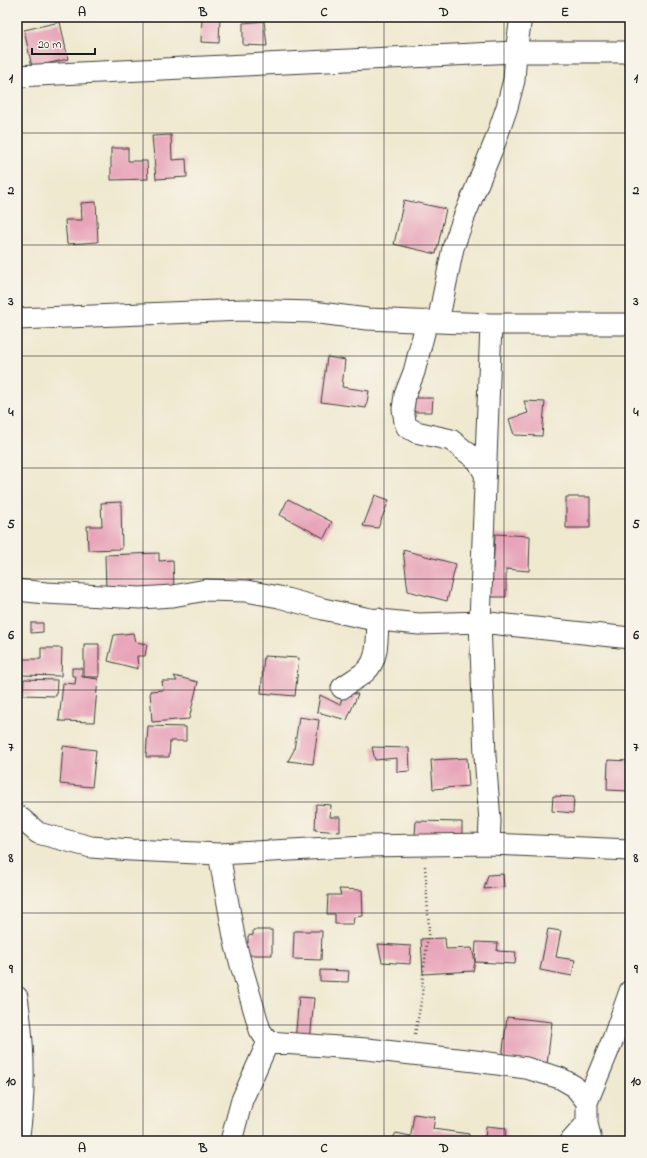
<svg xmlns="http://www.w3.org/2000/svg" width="647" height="1158" font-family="'Indie Flower',sans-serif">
<rect width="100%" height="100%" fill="#f7f3e8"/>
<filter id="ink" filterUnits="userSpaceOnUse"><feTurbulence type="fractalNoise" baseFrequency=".025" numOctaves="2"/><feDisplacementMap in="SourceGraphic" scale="8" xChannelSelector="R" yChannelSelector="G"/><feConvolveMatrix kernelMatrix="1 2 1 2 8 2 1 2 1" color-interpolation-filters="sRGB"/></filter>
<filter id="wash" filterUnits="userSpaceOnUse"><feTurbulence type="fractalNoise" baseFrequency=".012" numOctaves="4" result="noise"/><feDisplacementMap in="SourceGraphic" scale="16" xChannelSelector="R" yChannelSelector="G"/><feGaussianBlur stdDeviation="0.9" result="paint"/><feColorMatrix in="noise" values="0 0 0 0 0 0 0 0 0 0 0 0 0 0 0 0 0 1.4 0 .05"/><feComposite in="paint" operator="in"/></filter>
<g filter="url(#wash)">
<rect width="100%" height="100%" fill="#efe9d0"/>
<g id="blocks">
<path fill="#e8a4b9" d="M202,17H220L219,43L201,42Z
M264,21L267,46L243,45V23Z
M60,22L68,59L32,67L24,30Z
M171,135L172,160L186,159L187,177L156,179L152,136Z
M111,148H128V161H147L148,179L111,180Z
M404,200L446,209L436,254L394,244Z
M96,202L98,242L67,244L65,220H82L81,203Z
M327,357L345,360L342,387L369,391L366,408L321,402Z
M413,398H433L432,412H413Z
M524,401L545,402L542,436L514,435L509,419L528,413Z
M375,495L389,500L378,528L363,526Z
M566,497H590V528H566Z
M288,499L332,522L324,538L280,515Z
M121,502L122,549L88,550L87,526H102L101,503Z
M495,534L530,536L529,571L506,569V597H487L488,569H493Z
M403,550L456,564L447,601L408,591Z
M159,553V561L173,560L174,588L106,590L105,555Z
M31,623H43V632L31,633Z
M133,633L135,642L147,644L145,656H137L138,669L108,661L114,635Z
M84,644H99V677H84L98,679L94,722L59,721L63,683L75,684L76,676H72V668H82V677H84Z
M41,648H62L61,676L21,675V659H41Z
M264,656L299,658L295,696L261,693Z
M174,676L198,682L189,719L152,722L150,691L163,690L162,681H177Z
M24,679L57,680L56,696L23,695Z
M343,693L358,694L347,720L317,712L320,695L340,705Z
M299,717L319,720L313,764L288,761L294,750Z
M148,726L186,727V741H170L169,757H146Z
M63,746L96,750L92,787L60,784Z
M372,747L409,748L410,771L397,772V758L375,760Z
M467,758L469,786L433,789L431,760Z
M608,760L630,761V791L607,790Z
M553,796L574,797L573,813L552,811Z
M316,804L331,805L330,817H340V832L315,830Z
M416,821L462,822V836L415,835Z
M503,874L504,887L484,889L488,875Z
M339,889L362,890L363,916L354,917L353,924H335V914H327L328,895H341Z
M548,929L561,931L556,957L575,960L572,976L540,970Z
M253,930H272V955H231V943H248V936L253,935Z
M294,931H322L321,960L293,959Z
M445,938L446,949L472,948L475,962L473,971L423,974L421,939Z
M476,942L498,943L497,951L516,952L515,964L475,962Z
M378,944L411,946L410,964L382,962Z
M320,970L349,971L348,982L320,981Z
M299,997L314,998L310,1042L295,1041Z
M507,1017L552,1022L547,1064L502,1058Z
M414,1114L435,1117L433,1129L469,1134L468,1141H410Z
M486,1126L506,1128L505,1141H485Z
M396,1133L410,1136L409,1141H391Z"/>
</g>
</g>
<g filter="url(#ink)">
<use href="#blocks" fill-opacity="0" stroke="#3c3b37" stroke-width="1"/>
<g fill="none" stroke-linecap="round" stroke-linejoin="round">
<defs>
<path id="minor" d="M17,76L516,52H630
M17,319L243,310L312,312L367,319L438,322L491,324H630
M427,321L414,372L405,395L403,409L405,422L407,427L416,432L451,440L478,461L485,474
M438,322L453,248L464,217L495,142L507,107L514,80L516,52L521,17
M17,590L46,593L140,598L173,596L206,590L246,591L279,597L323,609L370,619L419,624L480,622L630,638
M342,688C349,682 358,678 366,671C379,660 377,635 378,619
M17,815L38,833L91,847L131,850L219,854L365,846L489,844L630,850
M489,844L490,821L485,756L480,622L491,324
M219,854L235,942L241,965L260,1030L268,1042L367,1049L475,1061L526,1068L560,1078L574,1086L587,1102
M17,997C24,1044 26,1094 18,1141
M231,1141L242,1100L268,1042
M571,1141L587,1123
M591,1141L587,1123V1102L613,1039L630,991"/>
</defs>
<use href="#minor" stroke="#3c3b37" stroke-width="23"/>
<path stroke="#3c3b37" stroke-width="2.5" stroke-dasharray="1 3" stroke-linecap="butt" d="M415,1034L422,997L423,974L429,929L425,866"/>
<use href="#minor" stroke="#fff" stroke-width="21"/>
</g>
</g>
<path fill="none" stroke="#1c1c1c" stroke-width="1" stroke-opacity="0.55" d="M143,17V1141M263,17V1141M384,17V1141M504,17V1141M17,133H630M17,245H630M17,356H630M17,468H630M17,579H630M17,690H630M17,802H630M17,913H630M17,1025H630"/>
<rect width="647" height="1158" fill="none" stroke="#f7f3e8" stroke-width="44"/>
<path d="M32 48v6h63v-6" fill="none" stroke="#1c1c1c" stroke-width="2"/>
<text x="38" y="48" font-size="12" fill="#1c1c1c" stroke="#f7f3e8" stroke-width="3" paint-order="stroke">20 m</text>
<rect x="22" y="22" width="603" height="1114" fill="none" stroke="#1c1c1c" stroke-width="1.5"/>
<g font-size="13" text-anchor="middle" font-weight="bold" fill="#1c1c1c">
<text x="82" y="16">A</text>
<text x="203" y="16">B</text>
<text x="324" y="16">C</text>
<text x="444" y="16">D</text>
<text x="565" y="16">E</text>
<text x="11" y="82">1</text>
<text x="636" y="82">1</text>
<text x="11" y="194">2</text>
<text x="636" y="194">2</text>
<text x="11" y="305">3</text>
<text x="636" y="305">3</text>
<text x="11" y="416">4</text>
<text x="636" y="416">4</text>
<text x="11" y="528">5</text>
<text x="636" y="528">5</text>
<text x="11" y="639">6</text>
<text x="636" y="639">6</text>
<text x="11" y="751">7</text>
<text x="636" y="751">7</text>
<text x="11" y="862">8</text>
<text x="636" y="862">8</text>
<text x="11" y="973">9</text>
<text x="636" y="973">9</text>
<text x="11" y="1085">10</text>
<text x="636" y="1085">10</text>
<text x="82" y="1152">A</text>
<text x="203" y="1152">B</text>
<text x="324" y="1152">C</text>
<text x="444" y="1152">D</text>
<text x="565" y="1152">E</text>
</g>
</svg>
